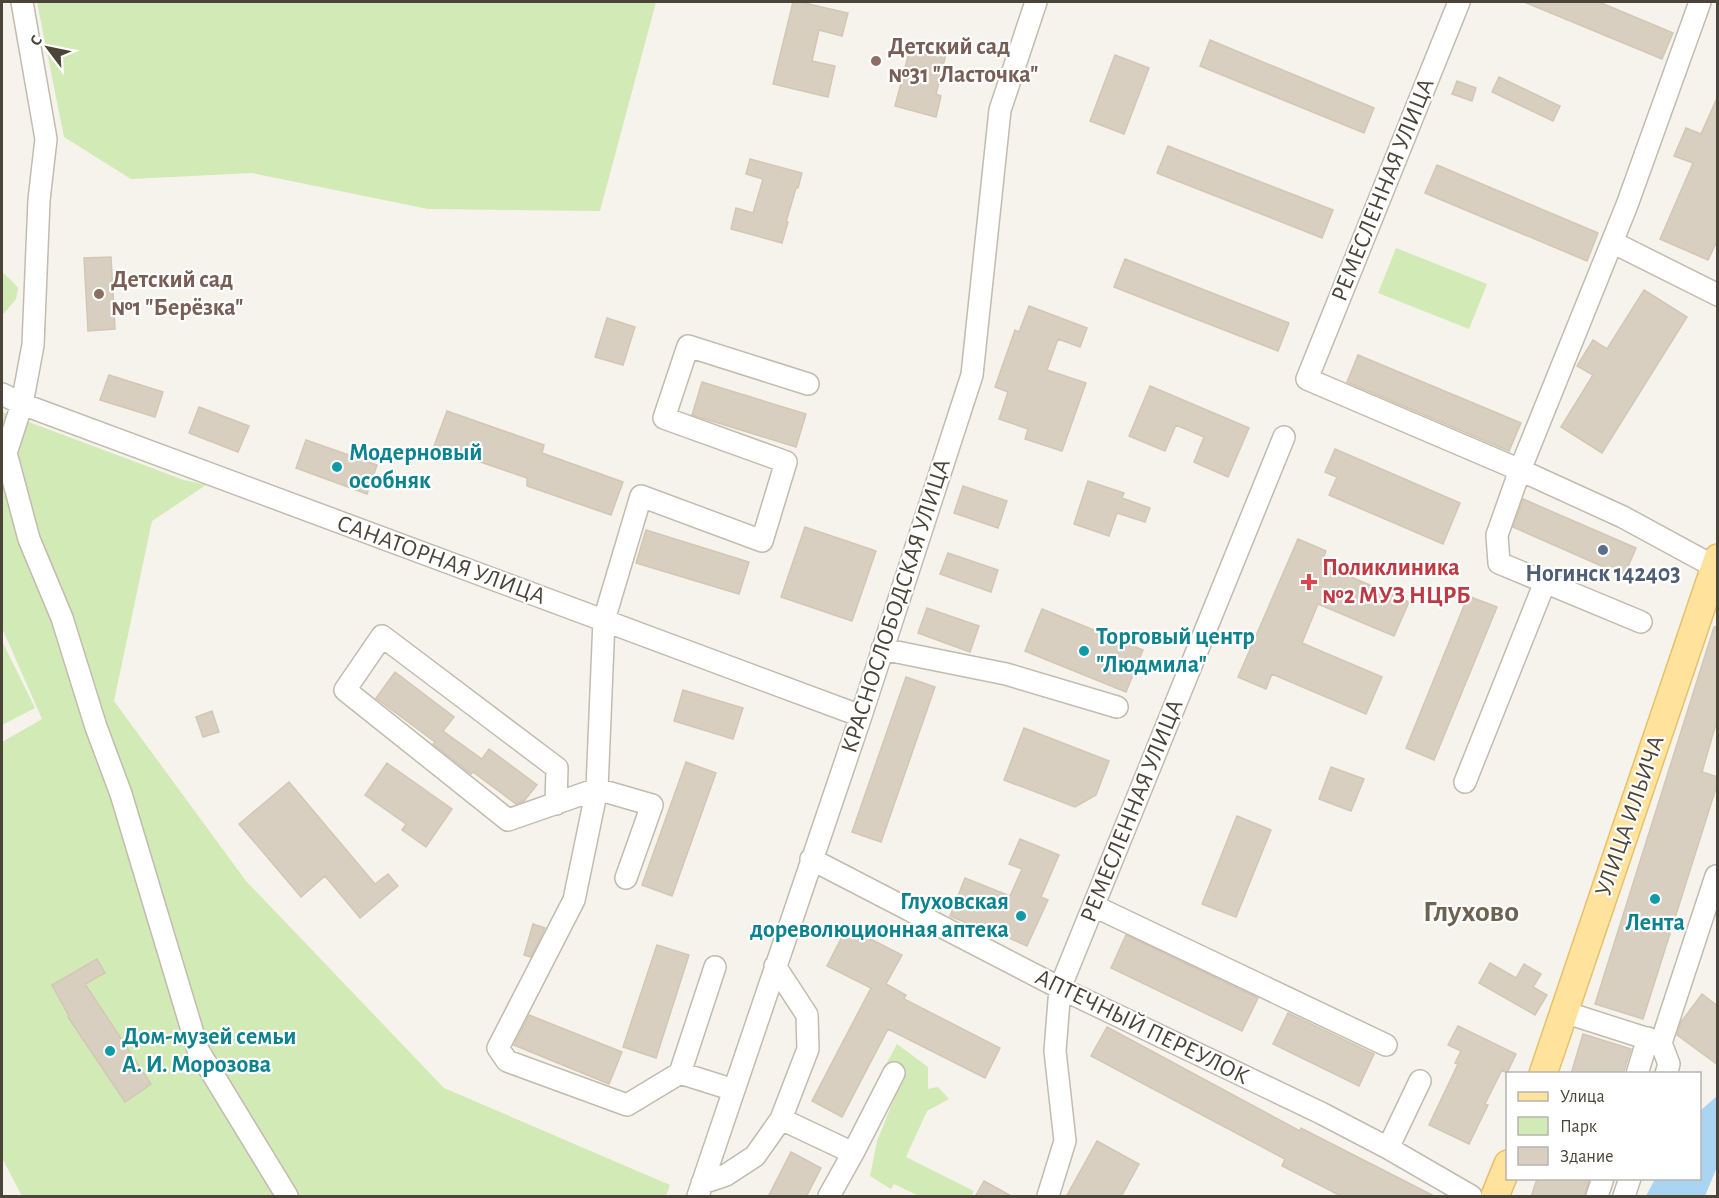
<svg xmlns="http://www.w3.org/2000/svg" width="1719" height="1198" font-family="'Alegreya Sans',sans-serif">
<rect width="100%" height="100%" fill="#f6f3ec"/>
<path fill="#d2eab5" d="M37,2H656L600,211L428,209L252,173L131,179L64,137Z
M1396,248L1487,284L1469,329L1378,293Z
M2,272L12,281L18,288L16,299L2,316Z
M2,412L184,480L206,485L152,521L114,701L246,881L444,1088L670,1185L666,1196H22L2,1158V742L42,719L2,628Z
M2,641L35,708L2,725Z
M897,1044L928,1067V1089L938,1087L949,1099L927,1111L906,1157L974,1191L971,1196H919L894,1184L891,1189L870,1176L877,1141L896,1094L877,1081Z"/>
<path fill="#a9d4f2" d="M1717,1096V1167L1705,1196H1646L1655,1179L1700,1178V1111Z"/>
<path fill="#d8cfc1" stroke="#d3c7b4" stroke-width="1.5" d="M793,2H800L848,13L842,36L819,30L812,61L835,66L828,97L773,84Z
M1524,2H1599L1673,33L1662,59Z
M1210,40L1374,108L1364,133L1200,66Z
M911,45L946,54L936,94L941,96L936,117L895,106Z
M1115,55L1149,68L1124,134L1090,121Z
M1499,77L1560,106L1553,121L1492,92Z
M1457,81L1476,88L1472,101L1452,94Z
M1718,96V239L1708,260L1660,239L1693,163L1674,156L1686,128L1701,134Z
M1168,146L1333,210L1322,238L1157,173Z
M750,159L802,173L798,188H796L786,222H788L782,243L731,229L736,208L753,213L763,179L746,174Z
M1437,165L1598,233L1587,261L1425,193Z
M111,257L115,329L88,331L84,258Z
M1125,259L1289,323L1278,351L1114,287Z
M1644,290L1687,317L1602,453L1561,427L1593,375L1577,366L1593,340L1607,349Z
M1029,306L1087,328L1080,347L1058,339L1047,370L1086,383L1062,451L1025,439L1028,429L999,419L1008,392L995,387L1015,330L1019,332Z
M607,318L635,327L623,365L595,357Z
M1358,355L1521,423L1509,451L1347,382Z
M109,375L163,392L155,417L100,400Z
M702,382L806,414L796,447L692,415Z
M1150,386L1249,428L1228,477L1194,462L1204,437L1176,425L1165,451L1129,436Z
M199,407L249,426L238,452L189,433Z
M447,411L544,445L542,453L623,482L611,515L527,486V478L434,446Z
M306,440L377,465L367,494L296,468Z
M1335,449L1460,503L1443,544L1329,495L1337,477L1325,472Z
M1088,481L1124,493L1122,498L1150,508L1145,522L1117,513L1109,536L1074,524Z
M963,486L1007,501L998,528L954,513Z
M1523,499L1636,548L1624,576L1513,527Z
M805,527L876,551L852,621L781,597Z
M646,530L749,562L739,594L636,563Z
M1298,539L1326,551L1321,564L1409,602L1394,636L1318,604L1302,643L1382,677L1366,714L1272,674L1266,689L1238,677Z
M948,553L998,570L991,592L940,574Z
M1468,596L1497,607L1434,760L1406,748Z
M927,608L979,626L970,652L918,633Z
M1042,609L1143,650L1126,692L1025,651Z
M1714,627H1718V717L1702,772L1718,777V782L1643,1019L1595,1004Z
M395,672L454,717L443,731L482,759L489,749L537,785L524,801L516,804L473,772L471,774L433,744L435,742L376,698Z
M906,677L935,687L881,842L852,832Z
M683,690L743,708L733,739L674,721Z
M212,711L219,732L203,737L196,717Z
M1024,728L1109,761L1096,795L1075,807L1004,780Z
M686,762L716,773L672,896L642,885Z
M387,763L452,809L426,847L402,830L406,824L365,795Z
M1331,767L1364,779L1351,811L1319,799Z
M289,782L375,884L388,874L398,886L360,918L325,876L301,897L239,824Z
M1237,816L1271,830L1236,917L1202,904Z
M1020,839L1059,855L1041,897L1048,900L1027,946L975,923L974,926L950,916L965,878L1010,896L1022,869L1009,864Z
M533,924L545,928L531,957L524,955Z
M847,927L902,955L886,984L906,995L904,999L1000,1048L985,1078L888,1029L842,1117L812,1101L871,988L827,966Z
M1126,935L1258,998L1242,1031L1111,968Z
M657,945L689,955L656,1058L623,1047Z
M97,959L105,973L85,984L151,1084L125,1102L68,1017L69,1016L52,985Z
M1490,963L1516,978L1524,964L1541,974L1533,987L1547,995L1535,1015L1479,983Z
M1702,994L1718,1006V1065L1677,1035L1681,1022Z
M1288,1013L1374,1054L1359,1086L1273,1044Z
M529,1015L622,1052L609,1084L514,1045Z
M1458,1026L1516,1054L1507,1073L1502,1070L1485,1104L1488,1105L1469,1144L1429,1125L1458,1064L1455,1063L1461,1051L1448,1045Z
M1107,1027L1300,1131L1301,1128L1436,1197H1343L1282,1166L1285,1159L1091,1056Z
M1583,1034L1631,1049L1623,1074H1571Z
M1097,1141L1139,1164L1121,1197H1066Z
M791,1152L821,1168L806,1197H768Z
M1537,1179H1589L1584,1197H1531Z
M984,1181L1013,1197H975Z"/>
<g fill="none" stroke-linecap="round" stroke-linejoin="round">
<defs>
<path id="minor" d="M22,2L46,139L39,200L33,345L22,404L6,453L29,539L62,618L96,727L121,794L198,1050L287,1196
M1459,2L1307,379L1520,470L1623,517L1715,567
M1612,242L1718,295
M2,394L22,404L861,716
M1641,622L1499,563L1497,535L1520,470L1627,205L1700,2
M882,649L1006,674L1117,707
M1465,782L1545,582
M556,804L557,768L382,636L345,690L508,820L597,789L604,620L641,496L762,541L786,462L664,418L688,346L808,384
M811,859L1060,988L1321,1113L1388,1148L1471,1196
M626,878L652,805L597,789L574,900L498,1048L507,1061L627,1105L680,1073L734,1090
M1094,906L1386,1045
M775,966L807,1015L808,1049L781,1119L853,1153L829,1196
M1564,1012L1661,1043L1716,876
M1661,1043L1669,1064L1666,1074
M680,1073L715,967
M1637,1074L1648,1038
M1388,1148L1420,1081
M853,1153L894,1073
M702,1183L726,1175L755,1156L781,1119
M698,1196L861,716L972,375L1000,110L1036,2
M1048,1196L1065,1141L1055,1051L1060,988L1284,437
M1597,1196L1603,1178
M1624,1196L1630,1178"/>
<path id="major" d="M1543,1074L1718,558
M1495,1196L1508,1164"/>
</defs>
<use href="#minor" stroke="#c2bbae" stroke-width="24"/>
<use href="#major" stroke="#e6c16a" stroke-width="30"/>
<use href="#minor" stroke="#fff" stroke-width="21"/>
<use href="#major" stroke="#ffe39c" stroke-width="27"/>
</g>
<g fill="#8d6e63" stroke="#fff" stroke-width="2">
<circle cx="876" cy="61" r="6"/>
<circle cx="99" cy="294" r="6"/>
</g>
<g fill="#0f9aa8" stroke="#fff" stroke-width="2">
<circle cx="337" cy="467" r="6"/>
<circle cx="1084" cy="651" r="6"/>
<circle cx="1655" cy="899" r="6"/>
<circle cx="1021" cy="916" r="6"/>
<circle cx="110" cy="1051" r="6"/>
</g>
<circle fill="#5c6f8a" stroke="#fff" stroke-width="2" cx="1603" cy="550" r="6"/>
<path fill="#e0444e" stroke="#fff" stroke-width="2" d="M1306 573h6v6h6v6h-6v6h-6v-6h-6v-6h6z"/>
<g text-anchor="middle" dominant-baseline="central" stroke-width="4.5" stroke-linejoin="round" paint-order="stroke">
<g font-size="24" font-weight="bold" fill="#785e54" stroke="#fff" text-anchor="start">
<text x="888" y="47">Детский сад<tspan x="888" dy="28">№31 "Ласточка"</tspan></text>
<text x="111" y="280">Детский сад<tspan x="111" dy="28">№1 "Берёзка"</tspan></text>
</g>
<g font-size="24" fill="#4b4439" stroke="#fff">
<text transform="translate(1383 190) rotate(-68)">РЕМЕСЛЕННАЯ УЛИЦА</text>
<text transform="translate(441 560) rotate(20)">САНАТОРНАЯ УЛИЦА</text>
<text transform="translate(896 606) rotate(-72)">КРАСНОСЛОБОДСКАЯ УЛИЦА</text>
<text transform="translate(1132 811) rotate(-68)">РЕМЕСЛЕННАЯ УЛИЦА</text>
<text transform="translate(1630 816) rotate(-71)">УЛИЦА ИЛЬИЧА</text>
<text transform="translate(1142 1027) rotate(26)">АПТЕЧНЫЙ ПЕРЕУЛОК</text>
</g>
<g font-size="24" font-weight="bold" fill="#0d838f" stroke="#fff" text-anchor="start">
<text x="349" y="453">Модерновый<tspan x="349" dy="28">особняк</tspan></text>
<text x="1096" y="637">Торговый центр<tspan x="1096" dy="28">"Людмила"</tspan></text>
<text x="1009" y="902" text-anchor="end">Глуховская<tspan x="1009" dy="28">дореволюционная аптека</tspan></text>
<text x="1655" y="923" text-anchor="middle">Лента</text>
<text x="122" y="1037">Дом-музей семьи<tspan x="122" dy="28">А. И. Морозова</tspan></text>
</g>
<g font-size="24" font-weight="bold" fill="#be3a42" stroke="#fff" text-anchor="start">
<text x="1322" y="568">Поликлиника<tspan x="1322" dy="28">№2 МУЗ НЦРБ</tspan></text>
</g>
<g font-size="24" font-weight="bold" fill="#4e5e75" stroke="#fff">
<text x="1603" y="574">Ногинск 142403</text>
</g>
<g font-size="30" font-weight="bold" fill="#6e6250" stroke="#fff">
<text x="1471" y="912">Глухово</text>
</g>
</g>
<rect width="1719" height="1198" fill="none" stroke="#4b4439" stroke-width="6"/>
<rect x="1506" y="1072" width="195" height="108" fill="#ffffff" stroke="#b7b4b0" stroke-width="1.5"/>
<rect x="1518" y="1092" width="30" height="9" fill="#ffe39c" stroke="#b7b4b0" stroke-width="1.5"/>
<text x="1560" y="1102" font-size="18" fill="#4b4439">Улица</text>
<rect x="1518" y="1117" width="30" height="18" fill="#d2eab5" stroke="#b7b4b0" stroke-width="1.5"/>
<text x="1560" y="1132" font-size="18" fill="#4b4439">Парк</text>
<rect x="1518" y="1147" width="30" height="18" fill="#d8cfc1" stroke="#b7b4b0" stroke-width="1.5"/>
<text x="1560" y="1162" font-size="18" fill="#4b4439">Здание</text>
<g transform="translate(48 48) rotate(302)" stroke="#ffffff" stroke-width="4.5" paint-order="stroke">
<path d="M0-4.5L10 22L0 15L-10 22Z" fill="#4b4439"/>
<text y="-9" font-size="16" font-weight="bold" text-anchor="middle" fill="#4b4439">С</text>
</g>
</svg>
